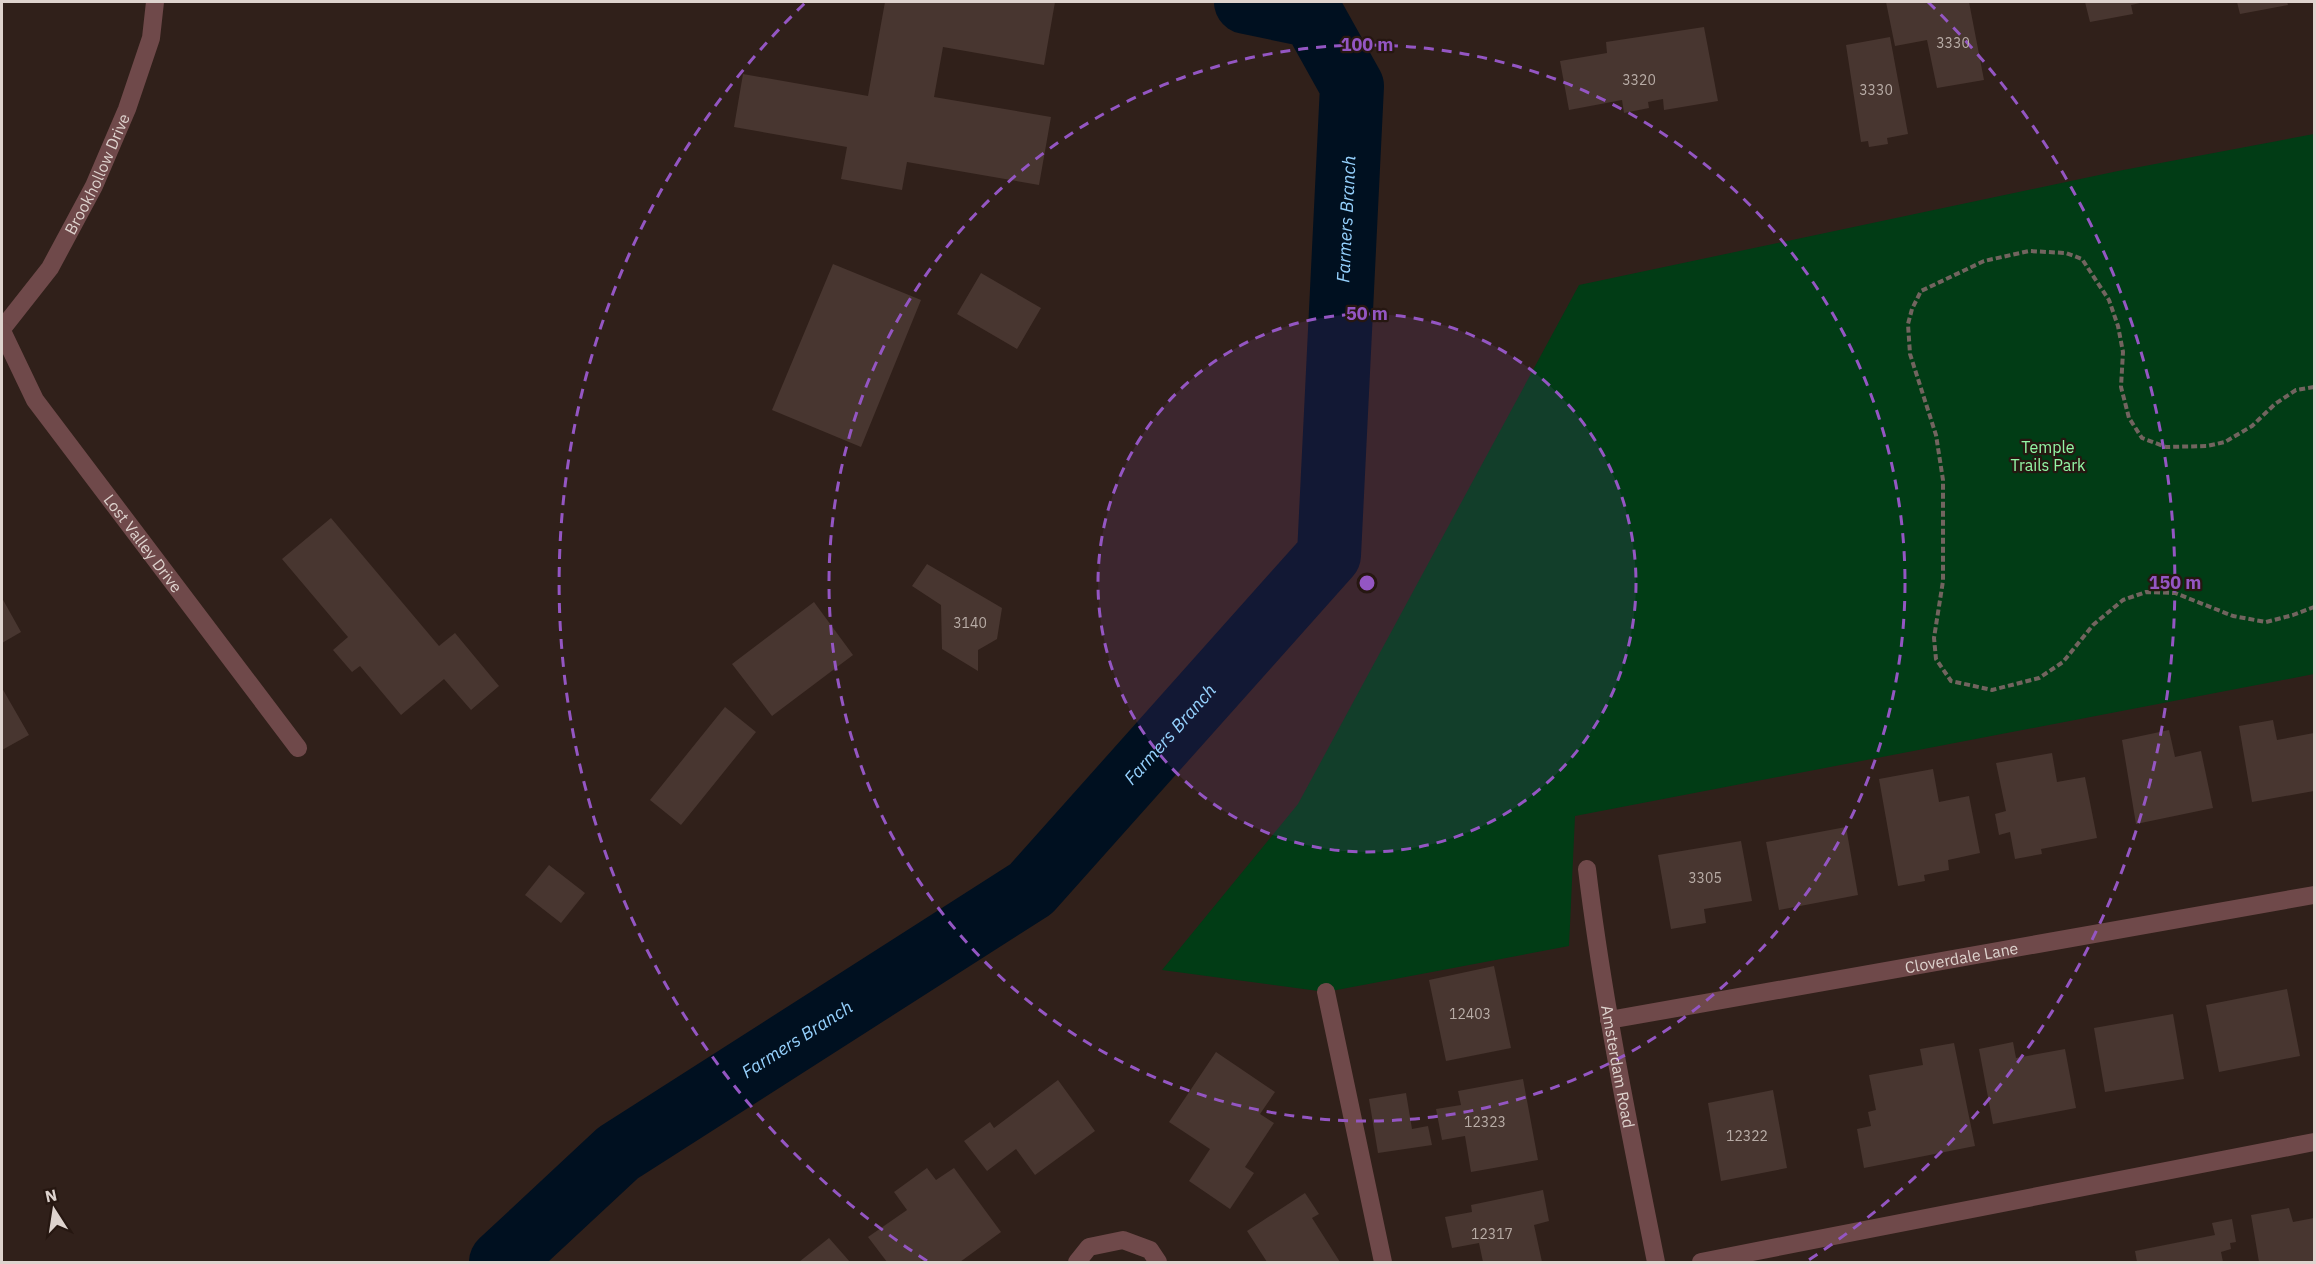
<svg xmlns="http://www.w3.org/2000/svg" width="2316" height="1264" font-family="'IBM Plex Sans',sans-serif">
<rect width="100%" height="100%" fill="#30201a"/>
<path fill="#013c15" d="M2314,134V674L1575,816L1569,946L1326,992L1162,970L1298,804L1579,285L2118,171Z"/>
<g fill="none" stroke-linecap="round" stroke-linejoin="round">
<path stroke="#001020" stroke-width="64" id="s1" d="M501,1262L618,1153L1031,889L1329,555L1352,86L1313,16L1246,2"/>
</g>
<path fill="#483630" d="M885,2H1055L1044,65L943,47L934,97L1051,117L1039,185L907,162L902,190L841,179L847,147L734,127L743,74L868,96Z
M1886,2H1969L1984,80L1937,88L1927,40L1895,46Z
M2085,2H2140V3L2131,5L2133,14L2090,22Z
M2237,2H2287L2288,5L2240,14Z
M1704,27L1718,101L1664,110L1663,99L1648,102L1649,108L1624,113L1622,100L1569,110L1560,61L1607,53L1606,42Z
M1890,37L1908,134L1887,138L1888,144L1869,147L1868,141L1861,142L1846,45Z
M833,264L921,300L861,447L772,410Z
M981,273L1041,308L1017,349L957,314Z
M331,518L439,646L455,633L499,686L471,710L444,679L401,715L360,666L352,672L333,650L348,637L282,559Z
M927,564L1002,608L997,639L978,650V671L942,649L941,605L912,586Z
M2,598L21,632L2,643Z
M814,602L853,655L772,716L732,664Z
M2,688L29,735L2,750Z
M725,707L756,732L681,825L650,800Z
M2273,720L2277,740L2314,733V791L2252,802L2239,726Z
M2169,730L2175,757L2201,751L2213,808L2136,824L2122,740Z
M2052,753L2057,782L2085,777L2097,838L2041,849L2042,854L2015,859L2010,832L1999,835L1995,814L2006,811L1996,763Z
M1933,769L1939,802L1969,796L1980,853L1948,860L1949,870L1924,875L1925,881L1898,886L1879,779Z
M1846,827L1858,895L1779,910L1766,842Z
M1741,841L1752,901L1704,909L1706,923L1671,929L1658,855Z
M549,865L585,893L561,923L525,895Z
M1494,966L1511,1048L1446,1061L1429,980Z
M2287,989L2300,1056L2219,1072L2206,1005Z
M2173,1014L2184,1079L2105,1092L2094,1028Z
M2013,1042L2016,1058L2065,1049L2076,1108L1993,1124L1979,1049Z
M1954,1043L1975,1146L1864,1168L1857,1129L1871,1126L1868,1112L1876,1110L1869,1075L1923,1065L1920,1049Z
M1216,1052L1275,1092L1260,1114L1274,1123L1245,1167L1254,1173L1230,1209L1189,1181L1210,1149L1169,1122Z
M1523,1079L1538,1160L1471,1172L1465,1136L1442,1140L1436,1109L1461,1105L1458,1091Z
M1058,1080L1095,1131L1035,1175L1016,1149L987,1171L964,1141L990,1122L994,1128Z
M1773,1090L1787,1168L1721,1181L1708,1103Z
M1406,1093L1412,1129L1428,1126L1432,1145L1378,1153L1369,1099Z
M927,1168L936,1180L954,1168L1001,1232L960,1262H923L922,1260L919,1262H887L868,1237L907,1210L894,1192Z
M1543,1190L1549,1221L1534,1225L1542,1262H1483L1479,1243L1452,1248L1445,1217L1472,1212L1471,1205Z
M1305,1193L1319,1214L1312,1218L1340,1262H1267L1247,1231Z
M2289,1208L2293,1222L2314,1218V1262H2259L2251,1215Z
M2232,1219L2236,1242L2230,1243L2231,1249L2221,1252L2223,1262H2137L2135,1251L2215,1235L2212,1223Z
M829,1238L850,1262H799Z"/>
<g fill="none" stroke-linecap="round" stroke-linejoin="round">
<path stroke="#72645f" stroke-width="4" stroke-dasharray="6 3" stroke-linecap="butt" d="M2314,387L2296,390L2275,404L2252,426L2225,442L2207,446L2166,447L2142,438L2129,418L2121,387L2123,352L2118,326L2109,300L2082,259L2066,253L2029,251L1984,261L1921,291L1912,309L1908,324L1910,354L1936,435L1943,480V581L1934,638L1936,659L1951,681L1992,690L2039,678L2063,662L2093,625L2123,600L2146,592L2175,593L2233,616L2266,622L2293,615L2314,607"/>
<g stroke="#6f494a" stroke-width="18">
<path id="s2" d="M2,329L50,268L94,186L127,109L151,38L155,2"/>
<path id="s3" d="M2,331L35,400L298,748"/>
<path id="s4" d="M1587,869C1603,1001 1630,1132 1656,1262"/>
<path d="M1326,992L1383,1262"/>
<path id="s5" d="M1609,1020L2314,895"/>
<path d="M1077,1262L1089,1247L1123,1240L1150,1250L1158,1262"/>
<path d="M1701,1262L2314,1142"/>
</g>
</g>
<circle cx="1367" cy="583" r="269" fill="#9456c3" fill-opacity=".12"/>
<g fill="none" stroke="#9456c3" stroke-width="3" stroke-dasharray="10 8">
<circle cx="1367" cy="583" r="269"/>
<circle cx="1367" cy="583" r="538"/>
<path d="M927 1261A808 808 0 0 1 806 2M1928 2A808 808 0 0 1 1807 1261"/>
</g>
<g text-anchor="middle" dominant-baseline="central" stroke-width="4.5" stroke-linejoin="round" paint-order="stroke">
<g font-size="14" fill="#b8aca6">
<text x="1953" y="43">3330</text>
<text x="1639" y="80">3320</text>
<text x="1876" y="90">3330</text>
<text x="970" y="623">3140</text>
<text x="1705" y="878">3305</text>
<text x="1470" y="1014">12403</text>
<text x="1485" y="1122">12323</text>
<text x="1747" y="1136">12322</text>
<text x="1492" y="1234">12317</text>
</g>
<g font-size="16" fill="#ded3ce" stroke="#261711">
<text stroke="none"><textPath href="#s2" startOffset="183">Brookhollow Drive</textPath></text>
<text stroke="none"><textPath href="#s3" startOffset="256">Lost Valley Drive</textPath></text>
<text stroke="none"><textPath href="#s5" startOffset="358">Cloverdale Lane</textPath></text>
<text stroke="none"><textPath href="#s4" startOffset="200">Amsterdam Road</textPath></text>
</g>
<g font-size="16" fill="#93f6a5" stroke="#261711">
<text x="2048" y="447">Temple<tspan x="2048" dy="18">Trails Park</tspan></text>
</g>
<g font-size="18" font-style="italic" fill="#95d1fd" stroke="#261711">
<text stroke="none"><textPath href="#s1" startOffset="1434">Farmers Branch</textPath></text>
<text stroke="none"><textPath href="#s1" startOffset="858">Farmers Branch</textPath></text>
<text stroke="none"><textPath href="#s1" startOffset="372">Farmers Branch</textPath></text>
</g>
</g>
<circle cx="1367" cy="583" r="9" fill="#9456c3" stroke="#261711" stroke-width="3"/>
<g font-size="18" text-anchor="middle" font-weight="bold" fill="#9456c3" stroke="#261711" stroke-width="4.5" stroke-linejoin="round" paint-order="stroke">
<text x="1367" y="51">100 m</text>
<text x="1367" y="320">50 m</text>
<text x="2175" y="589">150 m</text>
</g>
<rect width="2316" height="1264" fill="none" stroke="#ded3ce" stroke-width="6"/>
<g transform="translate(54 1210) rotate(348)" stroke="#261711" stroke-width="4.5" paint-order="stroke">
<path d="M0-4.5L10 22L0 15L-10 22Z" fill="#ded3ce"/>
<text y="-9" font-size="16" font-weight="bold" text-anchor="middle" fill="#ded3ce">N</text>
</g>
</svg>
